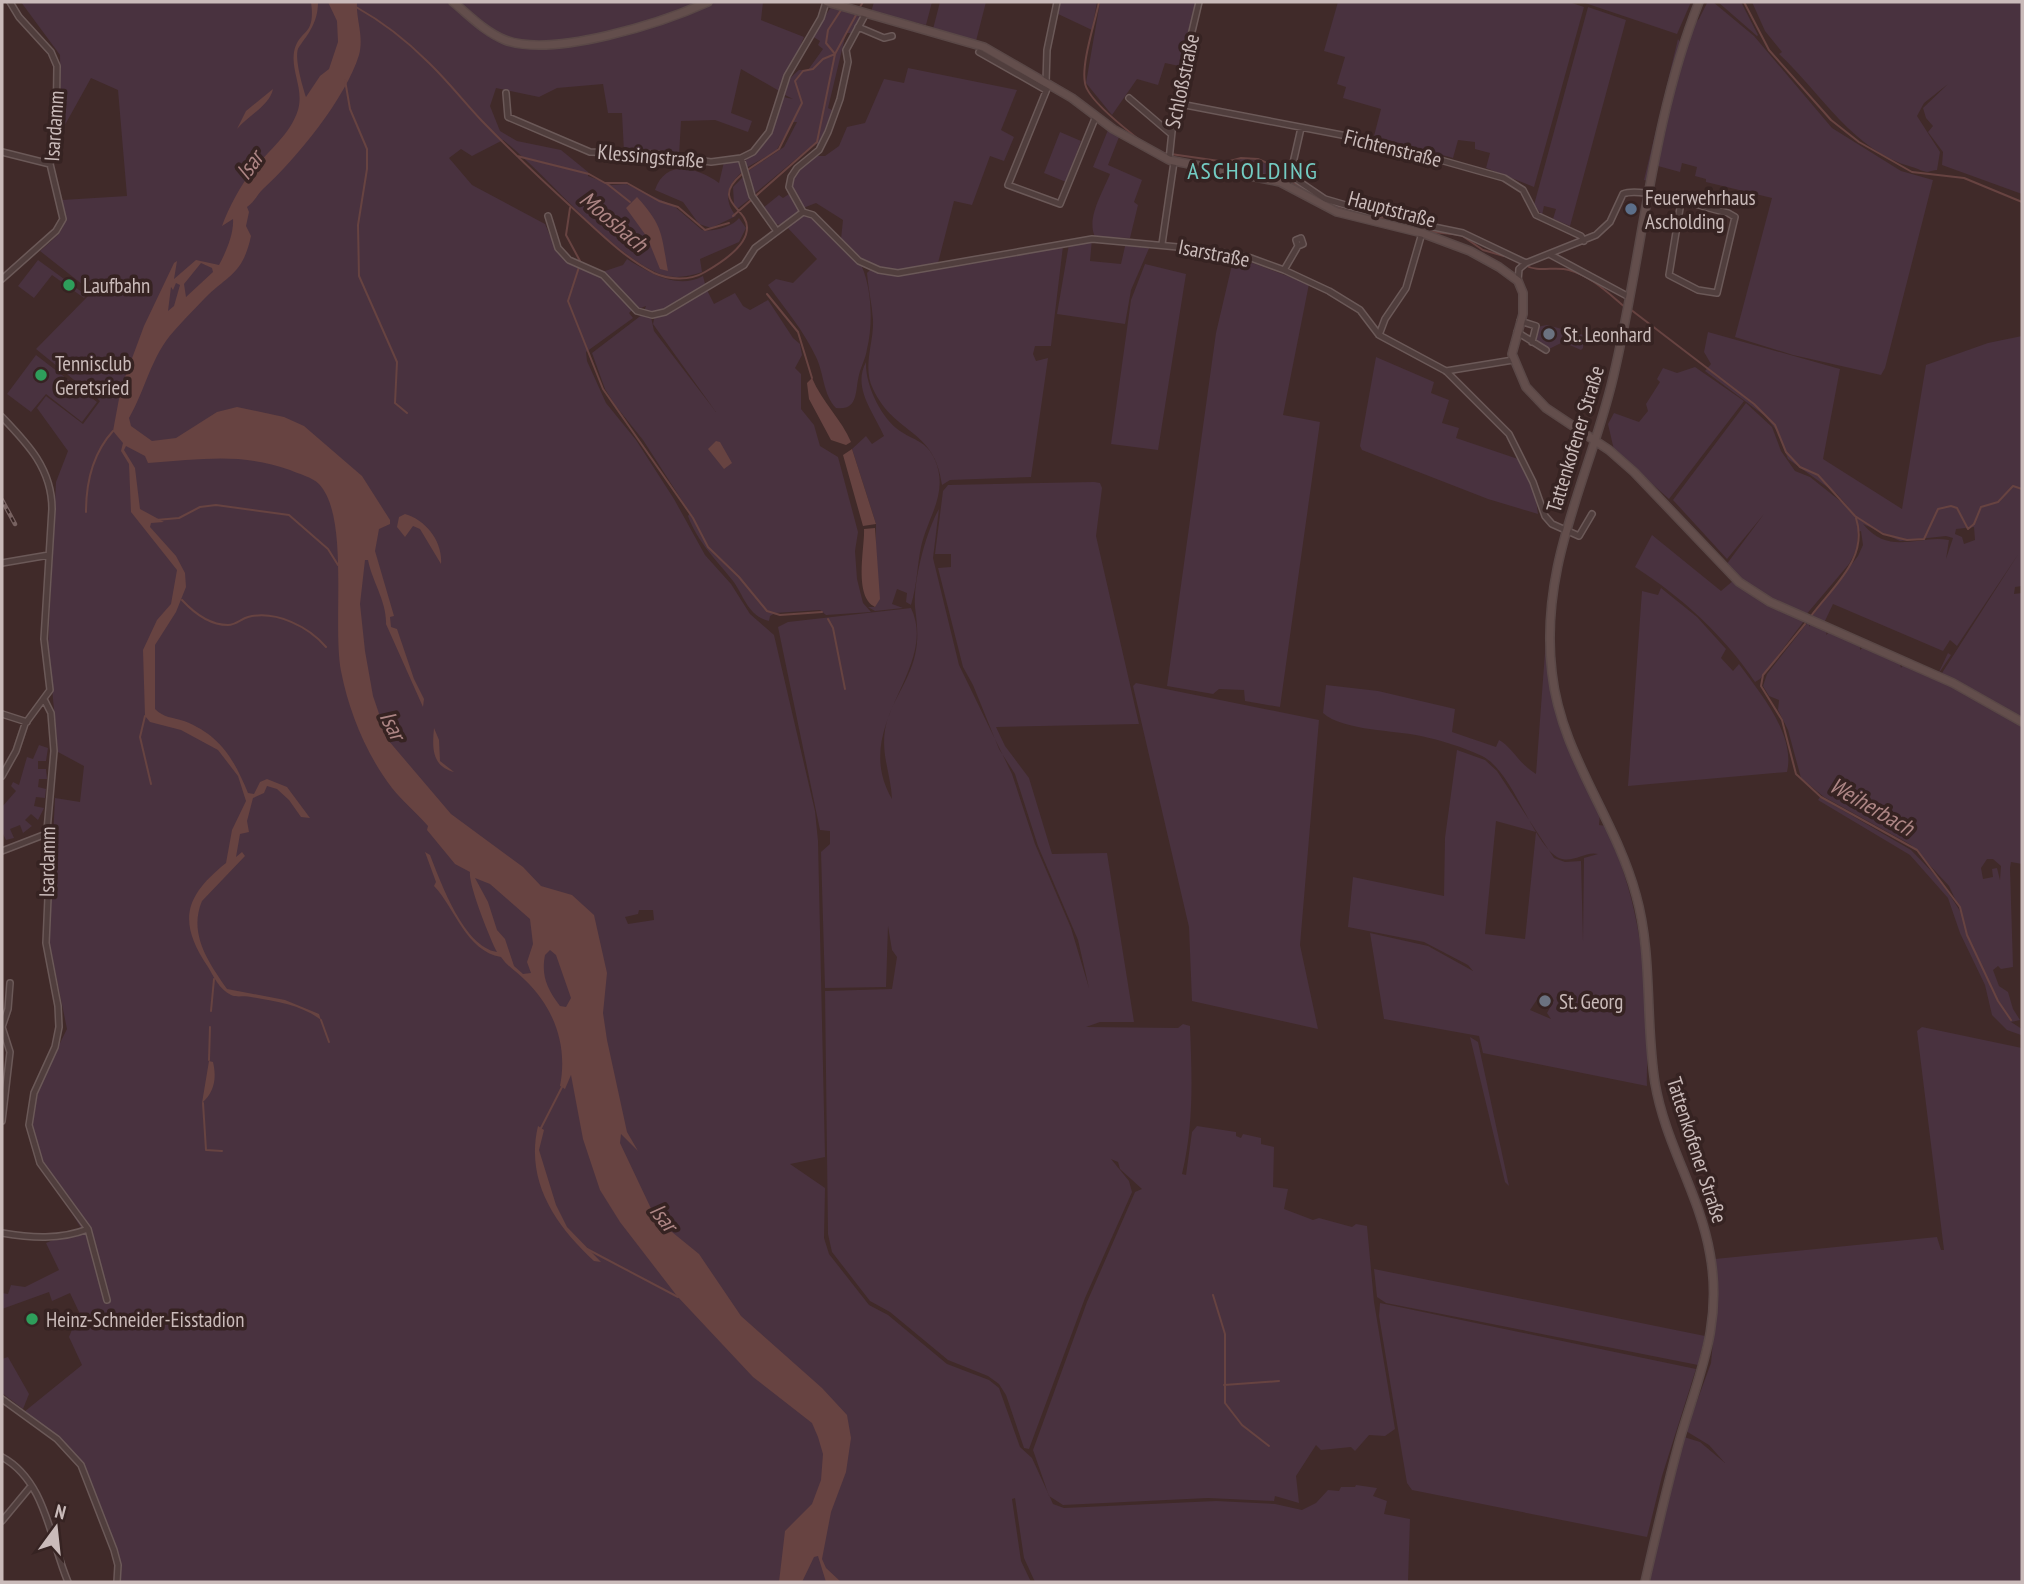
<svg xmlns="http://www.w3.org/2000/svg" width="2024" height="1584" font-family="'PT Sans Narrow',sans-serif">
<rect width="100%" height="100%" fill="#402a29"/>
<path fill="#49323f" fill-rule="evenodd" d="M21,2H763L761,20L804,37L781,92L741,69L731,113L752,121L748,132L715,120L681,121L679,156L624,152L622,113H608L603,84L557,88L539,97L496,88L490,106L500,131L517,141L561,150L588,172V176L612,185L626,184L674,206L702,230C714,232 732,227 739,218L746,228L739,242L700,259L702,272C689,277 673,279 660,274C610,254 548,176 503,140L472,156L461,149L449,158L472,185L545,224L556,249L574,265L601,276L633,309L629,313L633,318L586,352L587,361L606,403L636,440L674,499L705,555L731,584L750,614L774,635L815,811L818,841L825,1157L790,1164L825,1188L824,1238L829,1254L869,1305L888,1315L947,1364L989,1380L999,1388L1020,1447L1032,1458L1053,1504L1064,1508L1216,1501L1275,1504L1302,1510L1316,1503L1328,1490L1339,1491L1341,1487H1355L1356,1485L1377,1488L1373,1496L1387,1501L1384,1514L1410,1519L1408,1582H1035L1024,1558L1015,1498L1012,1499L1021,1561L1031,1582H119V1565L82,1465L24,1412L82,1365L69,1337L79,1312L70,1293L52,1301L49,1292L2,1309V1293L8,1294L11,1285L25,1287L59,1270L46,1243L81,1228L41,1162L30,1125L35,1093L67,1029L48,936L55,798L80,802L84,766L58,752L48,646L56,482L68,451L37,408L46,396L83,424L100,401L36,349L92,292L40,251C61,232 69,230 62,200L127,196L118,90L91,78L61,132L60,55ZM639,910H653L654,920L628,924L625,917L638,914Z
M874,2H932L926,25L871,12Z
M940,2H986L976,41L933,29Z
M1059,2H1097L1092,30L1056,13Z
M1100,2H1198L1185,57L1182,56L1179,66L1165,63L1158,85L1137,79L1112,115L1086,83Z
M1338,2H1569L1584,7L1534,187L1486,168L1490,153L1475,149V142L1458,140L1453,158L1374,136L1381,109L1343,98L1346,87L1337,84L1345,57L1324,51Z
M1582,2H1691L1677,34Z
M1713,2L1754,36L1832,128L1901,171L1933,180L1885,368L1881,375L1793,355L1735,337L1772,198L1706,182V179L1695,176L1697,167L1682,163L1680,172L1658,166L1669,105L1691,27L1699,19L1707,3Z
M1718,2H1741L1758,35L1757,36Z
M1752,2H2022V194L1942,165L1943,152L1928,132L1933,126L1926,118L1923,108L1948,84L1924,103L1917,116L1940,152L1937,170C1934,170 1931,171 1928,172C1923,172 1917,168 1912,167C1852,150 1823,95 1779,54L1782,52L1765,31Z
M831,7L861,17L851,33H846L828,108L832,110L819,146L815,143L753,195L748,171L784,147L797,122H793L776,151L746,168L745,161L764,144L772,131L783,97L793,99L785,95L789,79L799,70H808L823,49L818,45L820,41L812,36Z
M1588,7L1626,20L1570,226L1553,219L1556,209L1544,206L1542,215L1534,205Z
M1678,39L1680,42L1648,181L1644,180Z
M908,68L1017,90L1001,130L1014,137L1004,161L990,156L972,205L954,201L938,263C896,272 870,277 841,239L843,220L816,203L803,208L791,185L797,171L817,156H825L839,146L847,127L865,123L884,79L904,83Z
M1108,130L1119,137L1108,165L1142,180L1134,202L1138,205L1130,238L1095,237C1086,218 1103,192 1110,174L1093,167Z
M1060,132L1081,141L1066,182L1044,173Z
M1242,159C1260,160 1276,165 1285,180L1219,170V165Z
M724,162H739L742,172C727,185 723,200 736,216L711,228L699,224L683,202L655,190C666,158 698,168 719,183Z
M745,175L751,198L737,209L734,205L733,187Z
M789,194L799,211L782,225L774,224L763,208L779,195L783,198Z
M802,215L811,217C824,229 855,252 862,267C872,290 873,325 867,349C866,358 861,366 859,375C855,390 859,411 836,408C823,395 824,373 816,357C804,331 785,309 768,285L776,279L793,283L817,259L786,226Z
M1092,239L1090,261L1121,264L1126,242L1150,246L1131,290L1125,324L1057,314L1069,244Z
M1063,246L1051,346H1035L1033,354L1036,361L1048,358L1031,477L950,480L942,485C935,428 895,436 873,389C862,367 874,343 873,320C872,304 868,288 867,273L871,269L910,274Z
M1234,256L1309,284L1283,415L1320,422L1280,707L1245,701L1244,690L1219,689L1213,694L1167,686L1216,333Z
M627,259C650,273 677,290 703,276L705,284L665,311H644L646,306L638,309L602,272L623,265Z
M38,260L86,295L84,298L52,275L34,298L18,286Z
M1145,264L1186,274L1158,450L1111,444L1131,300Z
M705,286L714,304L735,293L743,306L750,310L768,300L793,338L800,344L802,355L795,368L801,374V409L814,425L820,446L838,457L858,532L855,551L857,579L863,603L871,612L826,615L820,610L775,613L770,616L769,621C748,616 744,596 733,581C715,558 698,543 688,516L690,513L643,440L615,405L605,389L592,353L643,314L651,317L654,331L716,412L653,324L655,315Z
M1547,325L1584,335L1583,348L1581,350L1563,342L1549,349L1534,342L1537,327Z
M1708,332L1840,369L1823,459L1902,509L1926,365L1988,343L2022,336V586L2015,587L2014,594L2022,593V719L1942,673L2019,553L1957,646L1950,640L1943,651L1833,604L1824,623L1939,672L1948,653L1951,655L1939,673L1814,620L1812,616L1858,556L1863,545L1861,531L1858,532L1857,549L1849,564L1805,616C1776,602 1750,588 1726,565L1764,514L1727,559L1673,500L1746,403L1772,427L1781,451L1795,471L1810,477L1849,508L1837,494L1788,459L1777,431L1765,416L1705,371L1711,364L1704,352ZM1863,524L1900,541L1946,536L1953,538L1946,559L1949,540C1919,534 1890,557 1863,524ZM1974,527L1975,540L1964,544L1962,537L1955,534L1956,529Z
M36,355L97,402L82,422L46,394L31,412L7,394Z
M1376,357L1434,382L1431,393L1449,400L1442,423L1459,428L1456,438L1521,460L1535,493L1538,514L1488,499L1362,450L1360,446Z
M866,362C865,386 882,419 900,431C913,440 927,441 935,460C949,493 928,516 921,547C917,566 917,586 911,605L906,602L907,593L897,589L892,604L903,608L875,611L868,607H875L876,524L852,449L866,436L872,444L884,436C874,413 852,388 866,362Z
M1695,367L1744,401L1669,499L1614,450L1608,424L1614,413L1639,422L1648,411L1646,404L1660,382L1657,379L1663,368L1677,373Z
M1094,482L1100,483L1102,488L1096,536L1139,724L996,727L1005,746L1029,778L1052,854L1107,853L1134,1022H1100L1086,1027L1178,1028L1183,1024L1190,1026C1192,1077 1194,1124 1182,1174L1186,1175L1192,1132L1197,1126L1236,1132V1136L1241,1138L1243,1134L1261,1138V1144L1274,1147L1273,1187L1288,1189L1284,1209L1313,1220L1319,1218L1352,1227L1356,1224L1367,1226L1374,1302L1395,1429L1385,1436L1369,1435L1355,1451L1351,1447L1321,1450L1316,1445L1296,1476L1299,1503L1275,1496L1274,1501L1208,1498L1063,1505L1049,1496L1033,1450L1087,1302L1135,1192L1142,1189L1120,1169L1118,1162L1111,1159L1129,1181L1132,1192L1085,1298L1029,1449L1024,1448L1006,1395L999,1384L988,1376L948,1360L890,1312L870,1301L832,1252L828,1234L825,991L892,989L897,957L892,950L888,926L886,987L825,988L821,852L830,844V831L820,830L778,627L788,622L911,608C940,669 849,725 892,799C891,775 881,755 885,730C890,703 909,682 915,655C919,638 917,624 915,607C913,582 926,531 939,509L933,558L959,665L1012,774L1035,844L1071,928L1089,988L1078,940L1038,846L1015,774L999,749L973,685L963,667L938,568L951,567V554H935L943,491L948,485Z
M1652,535L1721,591L1734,580L1804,621L1760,679L1755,682C1723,635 1683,598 1635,567Z
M1661,588L1697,617L1726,649L1721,658L1733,671L1739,664C1759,692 1796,734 1787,772L1628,786L1642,591L1658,595Z
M1808,622L1810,627V623L1827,631L1826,635L1829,632L1860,646V650L1863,647L1900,664L1901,668L1903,665L1955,686L1954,689L1957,687L2022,725V864L2011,862L2010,868L2013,967L2001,969L1998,966L1993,970L1999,986L2008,992L2013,1009L2020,1020L2011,1022L2022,1029L2021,1035L2007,1030L1992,1015L1985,985L1960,933L1948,898L1910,855L1828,806L1818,800L1820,797L1911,850L1940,880L1962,914L1949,886L1911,845L1824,797L1801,778L1788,730L1778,710L1779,700L1769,696L1763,686L1767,674ZM1987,859H1993L2001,866L2000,880L1997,868L1992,869L1993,877L1983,879L1981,868Z
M1546,639C1550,707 1568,755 1600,814L1599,825L1606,826C1638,900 1644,952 1648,1032C1649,1050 1646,1069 1647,1086L1483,1053L1479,1036L1384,1019L1370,933L1428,946L1473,971L1468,965L1424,942L1348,927L1353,877L1444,896L1445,838L1457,750L1485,760L1497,771L1554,858L1565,862L1581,861L1583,941L1584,858L1598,854C1586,851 1575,862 1562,859C1535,852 1514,771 1482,756C1463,747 1440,740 1421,736C1395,730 1343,731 1323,713L1326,685L1378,691L1455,709L1452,732L1496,747L1499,740C1512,747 1520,765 1536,774ZM1496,821L1536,832L1525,939L1485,934ZM1542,992L1554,1000L1547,1013L1551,1019L1530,1010Z
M1136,683L1319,720L1300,945L1318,1029L1192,1001L1189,927L1133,686Z
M39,745L48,748L46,761H38V769H46L47,779H39L38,787L46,789L45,798L36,797L34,806L44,808L38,820L31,814L25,820L32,826L23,833L20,825L10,829L14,838L6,840L2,832V807L16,791L11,786L13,782L19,785L27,757L33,759Z
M1922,1027L2022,1048V1582H1648L1657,1535L1684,1437L1700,1442L1725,1463L1709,1445L1686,1431L1711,1363L1715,1319V1259L1937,1237L1941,1250H1944L1917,1031Z
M1470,1037L1478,1042L1509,1186L1505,1182Z
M1374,1269L1705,1336L1698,1365L1386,1303L1377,1297Z
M1380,1303L1696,1369L1662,1476L1647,1537L1412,1490L1407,1483L1379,1316Z
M8,1357L29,1394L23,1409L2,1393V1359Z"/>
<path fill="#674341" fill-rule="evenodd" d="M311,2H318C318,22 309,33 299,47C293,55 303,88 306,97L320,76L329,69L338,42L337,21L328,2L357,3C356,20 364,36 359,55C346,98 296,159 263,189C257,195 255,201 247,207L249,212L246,226L251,236C243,272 232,273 208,295C198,305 183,321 174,331C151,356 145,391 129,418L131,426L152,441L176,438L217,412L237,407L284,417L304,426L362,476L390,520V524L379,529L375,551L394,616L390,617L391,627L397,629L414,679L424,699L423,707L386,624C387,602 372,581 368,560H365L360,604L365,651L373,696L388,740L451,814L523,867L541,886L572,895L594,915L607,973L603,1013L607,1040L627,1132L638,1151L621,1134L620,1143L656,1219L699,1254L741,1316L822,1388L847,1415L851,1438L846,1472L831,1512L822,1559L826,1568L841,1582H826L818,1556L814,1557L802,1582H779L785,1531L812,1504L821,1480L823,1454L818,1437L812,1423L753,1377L677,1296L620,1222L600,1190L583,1139L571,1075L565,1089L560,1086C568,1045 554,1008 525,980C517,972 508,967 501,957C466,951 455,908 434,886L436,882L425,852L430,855C441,883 464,947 497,952C490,939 468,884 470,872L455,864L427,830L428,826C417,813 402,801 392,788C366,754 349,712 341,671C332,622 350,517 319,484C312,477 299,474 290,470C239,452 200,460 148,463L145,456L126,446L124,450L135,468L140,509L164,522L151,523L150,527L176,556L185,573L186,587L176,612L155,645V709C164,718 172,717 184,721C220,735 234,759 248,793L254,794L260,782L267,779L287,787L310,818L301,817L289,800L277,789L267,786L264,793L253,798L247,821L249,832L240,834L236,857L242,852L245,856L202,901C188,934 209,963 227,989L285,1000L319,1014L321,1020C302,1005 275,1001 251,997C244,995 238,998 231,995C219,989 214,977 208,967C177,921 185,896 226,863L232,830L246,801L238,776L218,750L181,730L150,722L145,716L143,650L157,620L171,604L177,570L131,512L129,464L121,451L123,443L113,431L121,388L144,326L174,263L177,261L174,279L196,260L219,265C226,252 234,234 233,219L222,226C229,207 240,186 253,170C268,151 290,135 298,110C304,89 291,72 294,52C299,28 316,38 311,2ZM201,263L212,268L213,272L186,297L184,284ZM176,283L180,285L174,306L168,311L171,287L173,290ZM475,878L490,884L530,919L533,944L527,962L531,973L523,974L514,966L505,939L497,930L488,902ZM550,950L556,955L571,998L566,1007L560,1006C547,989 541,976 545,955Z
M273,89C270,105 248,116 237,129L246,111Z
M637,197C664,227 661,234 668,271L660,269L647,237L626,208Z
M812,378C822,402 842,420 851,442L846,445L831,440L809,399L807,383Z
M716,441L720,442L732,463L724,469L708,449Z
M852,449L876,524L863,526L843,455Z
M405,514C426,520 443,542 441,564L420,529L413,526L405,537L397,527L399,517Z
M875,528L880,599L875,607C853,597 865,547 864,529Z
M434,728L439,740L440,761L454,772C432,766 432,749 434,728Z
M209,1061L213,1062C217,1079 214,1092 202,1103Z
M538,1126L544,1130L539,1150L556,1205L567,1227L601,1262L594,1261C555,1225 525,1181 538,1126Z"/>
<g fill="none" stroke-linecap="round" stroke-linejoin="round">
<path stroke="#674341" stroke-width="2" d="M1099,2C1095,23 1081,63 1085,83C1087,99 1128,131 1141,141
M1744,2L1769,50L1831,120L1859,142L1912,172L1964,178L2022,202
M845,3L846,2
M356,7C383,22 406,40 428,62C447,80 464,102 482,121C513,153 545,183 578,213C602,235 625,258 654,273C669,280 690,281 705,272C719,264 748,246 747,227C747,208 710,201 742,174
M860,7L863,2
M345,80L350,109L367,149V169L358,225L359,276L397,362L395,403L407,413
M1164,153L1226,162L1241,158L1258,159L1272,165L1288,179
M517,156L589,174L605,183H627L659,201L678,207L705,230L729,223
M746,171L779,149L802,103L795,81L803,71L813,69L823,59L835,54L856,15
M1292,182L1308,193
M606,183L630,202
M1328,203L1345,211
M570,208L566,235L580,261
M1364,215L1413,221L1434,232L1461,235L1483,250L1504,256
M733,216L817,142L835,54L826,43L828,30L841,10
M1525,265C1537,273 1555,266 1569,270C1591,276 1608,293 1625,307
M579,267L568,301L603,389L693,518L708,547L739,577L767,611L780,615L822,612
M767,294L798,332L812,378
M1630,309L1754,404L1775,425L1786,452L1800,467L1818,475L1855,516L1883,534L1907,540L1924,539L1938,509L1951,506L1957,508L1968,529L1974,524L1981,507L1998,502L2013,486L2022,489
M86,512C86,483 93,453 113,431
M156,520L179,518L200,507L216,505L289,515L328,549L338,565
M182,600C194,613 210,625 228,625C236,625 241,619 248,617C276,610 309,627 326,647
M1811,616C1834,585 1869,558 1856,518
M828,619L833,628L845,689
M1805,624L1763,675L1761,686L1782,720L1796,774L1821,797L1917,850L1960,907L1967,935L1998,1001L2011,1020
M145,716L140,737L151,784
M211,1011L214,979
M321,1020L329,1042
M209,1060L210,1027
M203,1103L206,1150L222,1151
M540,1130L563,1085
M587,1249L678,1297
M1213,1295L1225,1334V1403L1242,1425L1269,1446
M1224,1385L1279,1381"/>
<defs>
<path id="minor" d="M858,27L884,38L892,36
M979,52L1046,90
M1046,82L1047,50L1057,2
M1049,84L1008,185L1060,204L1096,116
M506,93L508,117L590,152L655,154L711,162L741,158L753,152L769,132L787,76L821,18L826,2
M1129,98L1170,133
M1175,103L1373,141L1504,178L1523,190L1536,215L1581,236L1584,241
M2,152L50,164
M741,158L752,196L776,230
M1169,160L1175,103L1199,2
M1291,176L1325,199L1373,213H1409L1429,226L1463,233L1526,263
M1288,185L1301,128
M803,212L789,187L791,177L797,168L819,150L828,132L840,99L848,62L846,50L866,13
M548,216L558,248L569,260L603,275L637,311L652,315L665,312L744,265L755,248L803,212L813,215L859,261L879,270L898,273L1092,239L1210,250L1251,258L1284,270L1329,291L1360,310L1379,335L1446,371L1509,434L1533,482L1545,516L1552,524L1579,536L1592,514
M1162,244L1174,162
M1551,255L1629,297
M1284,270L1298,246L1303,244L1301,238L1296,240L1298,246
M2,279L56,231L63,219L50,164L56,139L57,66L51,52L19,17L10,2
M1518,281L1519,269L1526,263L1596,235L1610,222L1623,194C1641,186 1706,208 1728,213L1735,217L1717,293L1698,290L1669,275L1681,202
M1520,321L1536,326L1532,342
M1517,332L1546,350
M1379,335L1385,319L1406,288L1422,233
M1446,371L1513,360
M2,417C28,444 52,469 52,509L44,639L50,690L25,724L16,751L2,776
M2,563L49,555
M45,701L51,713L54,751L46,842L49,875L46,943L58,1006L59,1027L55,1047L34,1093L29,1125L40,1163L88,1229L107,1300
M2,714L27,722
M2,851L46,834
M2,1027L10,1052L2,1121
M2,1027L8,1009L10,983
M2,1233C31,1238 60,1240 88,1229
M2,1399L57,1439L81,1465L114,1550L118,1565L117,1582
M2,1457C46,1481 50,1540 68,1582
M2,1521L31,1486"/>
<path id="secondary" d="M453,2C470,16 485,32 505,40C553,58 662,23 708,2
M827,2L984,47L1072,98L1113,129L1169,160L1280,182L1337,212L1422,233L1470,251L1499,267L1518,281L1523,293V314L1512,354L1526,387L1546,408L1609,450L1634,472L1739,582L1770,602L1953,683L2022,722
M1645,1582C1656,1534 1667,1486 1680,1439C1699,1374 1723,1324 1710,1254C1700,1195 1665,1143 1655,1083C1645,1021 1653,955 1636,895C1615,817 1561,755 1552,673C1539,565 1589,479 1613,378C1643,253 1651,122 1699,2"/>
</defs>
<use href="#minor" stroke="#6b5958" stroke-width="8"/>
<use href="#secondary" stroke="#5a4847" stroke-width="10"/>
<use href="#minor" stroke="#503e3d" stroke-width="5"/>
<use href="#secondary" stroke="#634e4c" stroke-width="7"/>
<defs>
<path id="rail" d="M2,500L15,524"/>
</defs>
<use href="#rail" stroke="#776160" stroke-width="4.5"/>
<use href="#rail" stroke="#362322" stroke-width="2" stroke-dasharray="5" stroke-linecap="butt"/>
</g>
<circle fill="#5c6f8a" stroke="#362322" stroke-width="2.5" cx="1631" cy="209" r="7"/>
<g fill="#2e9e5b" stroke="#362322" stroke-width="2.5">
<circle cx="69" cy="285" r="7"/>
<circle cx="41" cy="375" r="7"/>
<circle cx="32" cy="1319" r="7"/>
</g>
<g fill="#6b7280" stroke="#362322" stroke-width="2.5">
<circle cx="1549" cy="334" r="7"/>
<circle cx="1545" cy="1001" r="7"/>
</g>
<g text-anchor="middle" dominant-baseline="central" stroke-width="7" stroke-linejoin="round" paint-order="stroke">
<g font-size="21" fill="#cabbba" stroke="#362322">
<text transform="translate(1182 81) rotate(-78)">Schloßstraße</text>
<text transform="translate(54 126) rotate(-86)">Isardamm</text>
<text transform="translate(1393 148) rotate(14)">Fichtenstraße</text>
<text transform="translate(651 156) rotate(5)">Klessingstraße</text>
<text transform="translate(1392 209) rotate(15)">Hauptstraße</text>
<text transform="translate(1214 253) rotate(11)">Isarstraße</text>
<text transform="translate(1575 439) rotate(-73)">Tattenkofener Straße</text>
<text transform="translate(47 862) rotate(-89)">Isardamm</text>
<text transform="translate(1697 1150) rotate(72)">Tattenkofener Straße</text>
</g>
<g font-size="21" fill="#cabbba" stroke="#362322" text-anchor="start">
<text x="1645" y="197">Feuerwehrhaus<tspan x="1645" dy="24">Ascholding</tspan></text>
<text x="83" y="285">Laufbahn</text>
<text x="1563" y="334">St. Leonhard</text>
<text x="55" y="363">Tennisclub<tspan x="55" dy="24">Geretsried</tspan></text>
<text x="1559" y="1001">St. Georg</text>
<text x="46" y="1319">Heinz-Schneider-Eisstadion</text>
</g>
<g font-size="23" font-style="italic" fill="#ae8685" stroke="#362322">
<text transform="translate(249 165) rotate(-54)">Isar</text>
<text transform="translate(614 221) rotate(40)">Moosbach</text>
<text transform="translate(393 725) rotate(63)">Isar</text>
<text transform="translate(1872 806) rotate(30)">Weiherbach</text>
<text transform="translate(664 1217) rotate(52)">Isar</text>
</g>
<g font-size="24" letter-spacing="2" fill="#73ccc3" stroke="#362322">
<text x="1253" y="170">ASCHOLDING</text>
</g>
</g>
<rect width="2024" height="1584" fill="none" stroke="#cabbba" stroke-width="7"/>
<g transform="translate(56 1528) rotate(15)" stroke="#362322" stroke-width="5" paint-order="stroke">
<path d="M0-5L12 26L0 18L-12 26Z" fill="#cabbba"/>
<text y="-10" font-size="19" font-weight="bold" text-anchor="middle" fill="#cabbba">N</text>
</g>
</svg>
